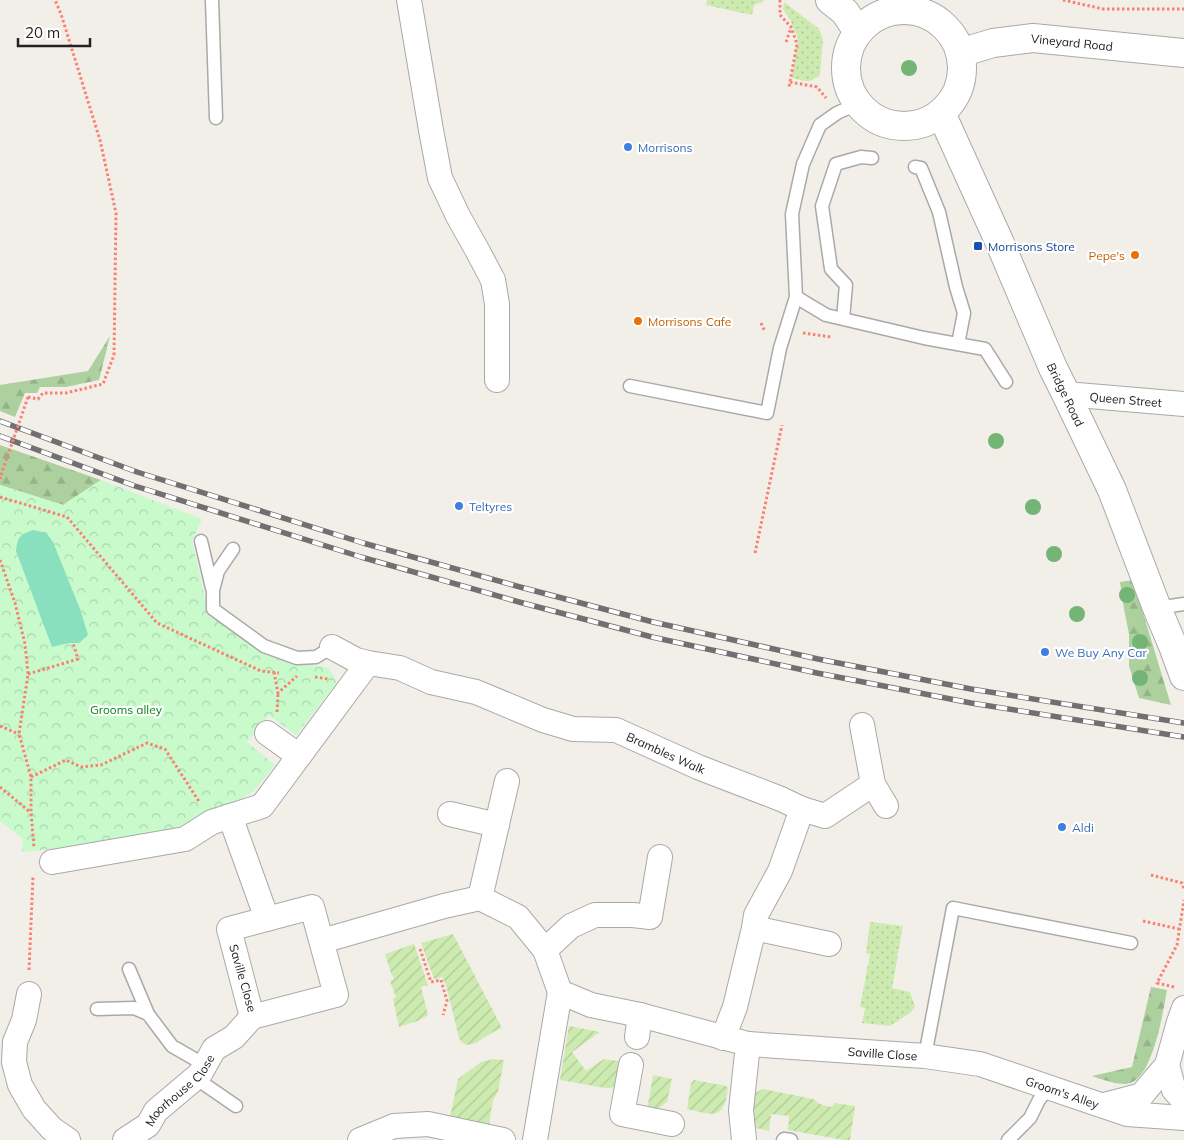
<svg xmlns="http://www.w3.org/2000/svg" width="1184" height="1140" font-family="Mulish,sans-serif">
<defs>
<pattern id="grass-dots" width="8" height="8" patternUnits="userSpaceOnUse" patternTransform="scale(1.25)"><rect width="8" height="8" fill="#cdebb0"/><path d="M2 2h.1M6 6h.1" fill="none" stroke="#b0c997" stroke-width="1.8" stroke-linecap="round"/></pattern>
<pattern id="forest-firs" width="22" height="20" patternUnits="userSpaceOnUse" patternTransform="scale(1.25)"><rect width="22" height="20" fill="#add19e"/><path d="M5 1l3.5 6h-7zM16 11l3.5 6h-7z" fill="#95b388"/></pattern>
<pattern id="park-crowns" width="20" height="18" patternUnits="userSpaceOnUse" patternTransform="scale(1.25)"><rect width="20" height="18" fill="#c8facc"/><path d="M2 6a3 3 0 1 1 6 0M12 15a3 3 0 1 1 6 0" fill="none" stroke="#acd6af"/></pattern>
<pattern id="garden-furrows" width="10" height="10" patternUnits="userSpaceOnUse" patternTransform="scale(1.25)"><rect width="10" height="10" fill="#cdebb0"/><path d="M-1 1l2-2M0 10L10 0M9 11l2-2" fill="none" stroke="#b0c997"/></pattern>
</defs>
<rect width="100%" height="100%" fill="#f2efe9"/>
<path fill="url(#grass-dots)" d="M707,0H764L762,2L754,5L752,15L706,5Z
M784,2L819,29L823,39L820,75C809,84 805,81 792,78L798,38L790,20L783,9Z
M870,922L903,926L892,988L910,992L915,1007L910,1013L890,1026L862,1023L865,1008L860,1007L870,954L866,953Z"/>
<path fill="url(#forest-firs)" d="M110,336L99,380L66,387H40L37,393H25L15,417L0,411V385L88,371Z
M0,445L101,480L63,505L0,485Z
M1133,580L1171,705L1139,698L1129,666V634L1124,609L1120,582Z
M1151,987L1167,990C1163,1011 1153,1082 1126,1084C1118,1085 1100,1079 1092,1076L1132,1067Z"/>
<path fill="url(#park-crowns)" d="M101,480L202,519L192,541L209,616L271,656L329,668L337,683L296,735L269,715L247,742L275,765L254,791L228,807L187,826L106,844L22,852L23,839L0,821V485L63,505Z"/>
<path fill="url(#garden-furrows)" d="M453,934L502,1028C498,1030 494,1031 490,1034C481,1039 467,1053 459,1038L446,985L442,977L434,979L421,943Z
M414,944L428,985L421,987L428,1015L418,1021L399,1027L393,999L396,997L390,981L394,979L391,973L385,954Z
M569,1026L600,1032L572,1052L586,1071L604,1059L624,1062L615,1086L610,1088H605L560,1080Z
M494,1059L504,1060L498,1092L493,1100L489,1125L450,1117L458,1079L481,1062Z
M653,1075L672,1079L667,1102L655,1111L647,1110Z
M694,1080L726,1086L728,1088C724,1121 713,1115 687,1109L691,1083Z
M763,1089L813,1099L822,1105L832,1107L835,1103L855,1106L850,1140H844L788,1130L789,1116L771,1114L769,1131L756,1128L750,1123L753,1094Z"/>
<path fill="#88e0be" d="M33,530L46,533L53,542L80,609L88,635L79,643H69L52,647L16,551C18,536 20,535 33,530Z"/>
<g fill="none" stroke-linecap="round" stroke-linejoin="round">
<defs>
<path id="service" d="M212,0L216,118
M915,167L921,168L939,212L956,287L964,313L958,344
M796,297L826,315L924,338L985,349L1006,382
M843,319L846,285L831,269L822,206L836,164L861,157L872,158
M630,386L767,413L780,348L796,297L792,214L803,164L820,125L837,113L857,104
M201,541L212,588
M233,549L218,571L213,590V609L264,646L297,658L316,657L332,647
M1157,608L1184,604
M129,969L148,1014L172,1046L205,1065
M97,1009L134,1008L148,1014
M925,1056L953,908L1131,943
M197,1076L204,1084L236,1106
M783,1140L784,1139L791,1140
M1008,1140L1030,1118L1039,1100L1049,1087"/>
<g id="minor">
<path d="M409,0L431,130L440,178L458,216L476,248L493,280L497,304V380"/>
<path id="s1" d="M1066,394L1184,404"/>
<path id="s2" d="M332,647L356,660L368,663L400,668L431,682L476,692L543,720L573,729L616,730L698,767L781,799L802,809L780,871L756,915L754,928L735,1007L723,1038"/>
<path d="M267,733L299,756"/>
<path d="M873,784L886,806"/>
<path d="M802,809L825,816L873,784L862,725"/>
<path d="M450,814L497,825"/>
<path d="M230,816L267,919"/>
<path d="M52,862L185,839L212,822L262,806L368,663"/>
<path d="M480,898L507,781"/>
<path d="M312,907L336,995L252,1017L229,929Z"/>
<path d="M754,928L829,944"/>
<path id="s3" d="M322,941L444,906L480,898L518,917L545,950L560,992L591,1005L640,1015L748,1044L925,1056L980,1064L1127,1114L1184,1118"/>
<path d="M545,950L571,926L595,915H633L650,917L660,857"/>
<path d="M29,994L24,1020L15,1042L14,1062L20,1085L34,1109L52,1129L68,1140"/>
<path d="M637,1037L640,1015"/>
<path d="M631,1065L622,1114L672,1124"/>
<path d="M1167,1065L1174,1090L1184,1101"/>
<path d="M1104,1105L1142,1095L1145,1091L1167,1065L1179,1022L1184,1008"/>
<path id="s4" d="M125,1140L148,1125L156,1111L200,1074L214,1049L234,1037L252,1017"/>
<path d="M360,1140L394,1126L428,1124L503,1140"/>
<path d="M535,1140L560,992"/>
<path d="M744,1140L741,1110L748,1044"/>
</g>
<g id="tertiary">
<path d="M830,0L845,12L858,32"/>
<circle cx="904" cy="68" r="58"/>
<path id="s5" d="M960,53L993,43L1033,38L1184,53"/>
<path id="s6" d="M941,113L999,241L1053,368L1066,394L1112,490L1157,608L1173,646L1184,676"/>
</g>
</defs>
<use href="#service" stroke="#a9a9a9" stroke-width="15"/>
<use href="#minor" stroke="#a9a9a9" stroke-width="26"/>
<use href="#tertiary" stroke="#a9a9a9" stroke-width="30"/>
<path stroke="#fa8072" stroke-width="3" stroke-dasharray="2.5 2.5" stroke-linecap="butt" d="M780,0V15L791,27L797,44L789,87
M1063,0L1103,9H1184
M786,42L791,28
M790,82L817,87L826,98
M761,323L765,332
M803,333L831,337
M28,397L38,399L43,393H66L103,384L114,355L116,213L100,140L61,14L55,0
M0,479L1,475
M0,497L67,517L157,623L261,671L279,673
M755,553L782,425
M0,560L15,603L25,644L28,674L19,734L31,777V812L34,848
M274,672L278,693L297,676
M28,674L78,659L73,643
M315,677L328,679
M277,712L278,693
M0,726L19,734
M31,777L66,760L81,767L101,765L147,743L165,749L200,803
M0,787L30,812
M1151,875L1182,883L1184,889
M1143,921L1179,929
M420,949L431,982L441,980L447,1001L443,1015
M29,970L33,876
M1174,987L1157,983L1177,945L1184,900"/>
<use href="#service" stroke="#fff" stroke-width="12"/>
<use href="#minor" stroke="#fff" stroke-width="24"/>
<use href="#tertiary" stroke="#fff" stroke-width="28"/>
<defs>
<path id="rail" d="M0,421L137,472L363,543L520,587L653,622L818,659L971,689L1184,723
M0,436L135,486L361,557L519,602L652,637L817,673L971,703L1184,737"/>
</defs>
<use href="#rail" stroke="#707070" stroke-width="5.5"/>
<use href="#rail" stroke="#fff" stroke-width="4" stroke-dasharray="11" stroke-linecap="butt"/>
<path stroke="#fa8072" stroke-width="3" stroke-dasharray="2.5 2.5" stroke-linecap="butt" d="M1,475L28,397"/>
</g>
<g fill="#74b475">
<circle cx="909" cy="68" r="8"/>
<circle cx="996" cy="441" r="8"/>
<circle cx="1033" cy="507" r="8"/>
<circle cx="1054" cy="554" r="8"/>
<circle cx="1127" cy="595" r="8"/>
<circle cx="1077" cy="614" r="8"/>
<circle cx="1140" cy="642" r="8"/>
<circle cx="1140" cy="678" r="8"/>
</g>
<g fill="#3f7fe0" stroke="#fff" stroke-width="2">
<circle cx="628" cy="147" r="5"/>
<circle cx="459" cy="506" r="5"/>
<circle cx="1045" cy="652" r="5"/>
<circle cx="1062" cy="827" r="5"/>
</g>
<rect fill="#1a4fb4" stroke="#fff" stroke-width="2" x="973" y="241" width="10" height="10" rx="2.5"/>
<g fill="#e8710a" stroke="#fff" stroke-width="2">
<circle cx="1135" cy="255" r="5"/>
<circle cx="638" cy="321" r="5"/>
</g>
<g text-anchor="middle" dominant-baseline="central" stroke-width="4.5" stroke-linejoin="round" paint-order="stroke">
<g font-size="12" fill="#222" stroke="#fff">
<text stroke="none"><textPath href="#s5" startOffset="114">Vineyard Road</textPath></text>
<text stroke="none"><textPath href="#s6" startOffset="308">Bridge Road</textPath></text>
<text stroke="none"><textPath href="#s1" startOffset="60">Queen Street</textPath></text>
<text stroke="none"><textPath href="#s2" startOffset="354">Brambles Walk</textPath></text>
<text transform="translate(243 978) rotate(74)">Saville Close</text>
<text stroke="none"><textPath href="#s3" startOffset="624">Saville Close</textPath></text>
<text stroke="none"><textPath href="#s4" startOffset="75">Moorhouse Close</textPath></text>
<text stroke="none"><textPath href="#s3" startOffset="809">Groom's Alley</textPath></text>
</g>
<g font-size="12" fill="#366cbe" stroke="#fff" text-anchor="start">
<text x="638" y="147">Morrisons</text>
<text x="469" y="506">Teltyres</text>
<text x="1055" y="652">We Buy Any Car</text>
<text x="1072" y="827">Aldi</text>
</g>
<g font-size="12" fill="#164399" stroke="#fff" text-anchor="start">
<text x="988" y="246">Morrisons Store</text>
</g>
<g font-size="12" fill="#c56008" stroke="#fff" text-anchor="end">
<text x="1125" y="255">Pepe's</text>
<text x="648" y="321" text-anchor="start">Morrisons Cafe</text>
</g>
<g font-size="12" fill="#0c8416" stroke="#fff">
<text x="126" y="709">Grooms alley</text>
</g>
</g>
<path d="M18 38v8h72v-8" fill="none" stroke="#222222" stroke-width="2.5"/>
<text x="25" y="38" font-size="15" fill="#222222" stroke="#ffffff" stroke-width="4" paint-order="stroke">20 m</text>
</svg>
